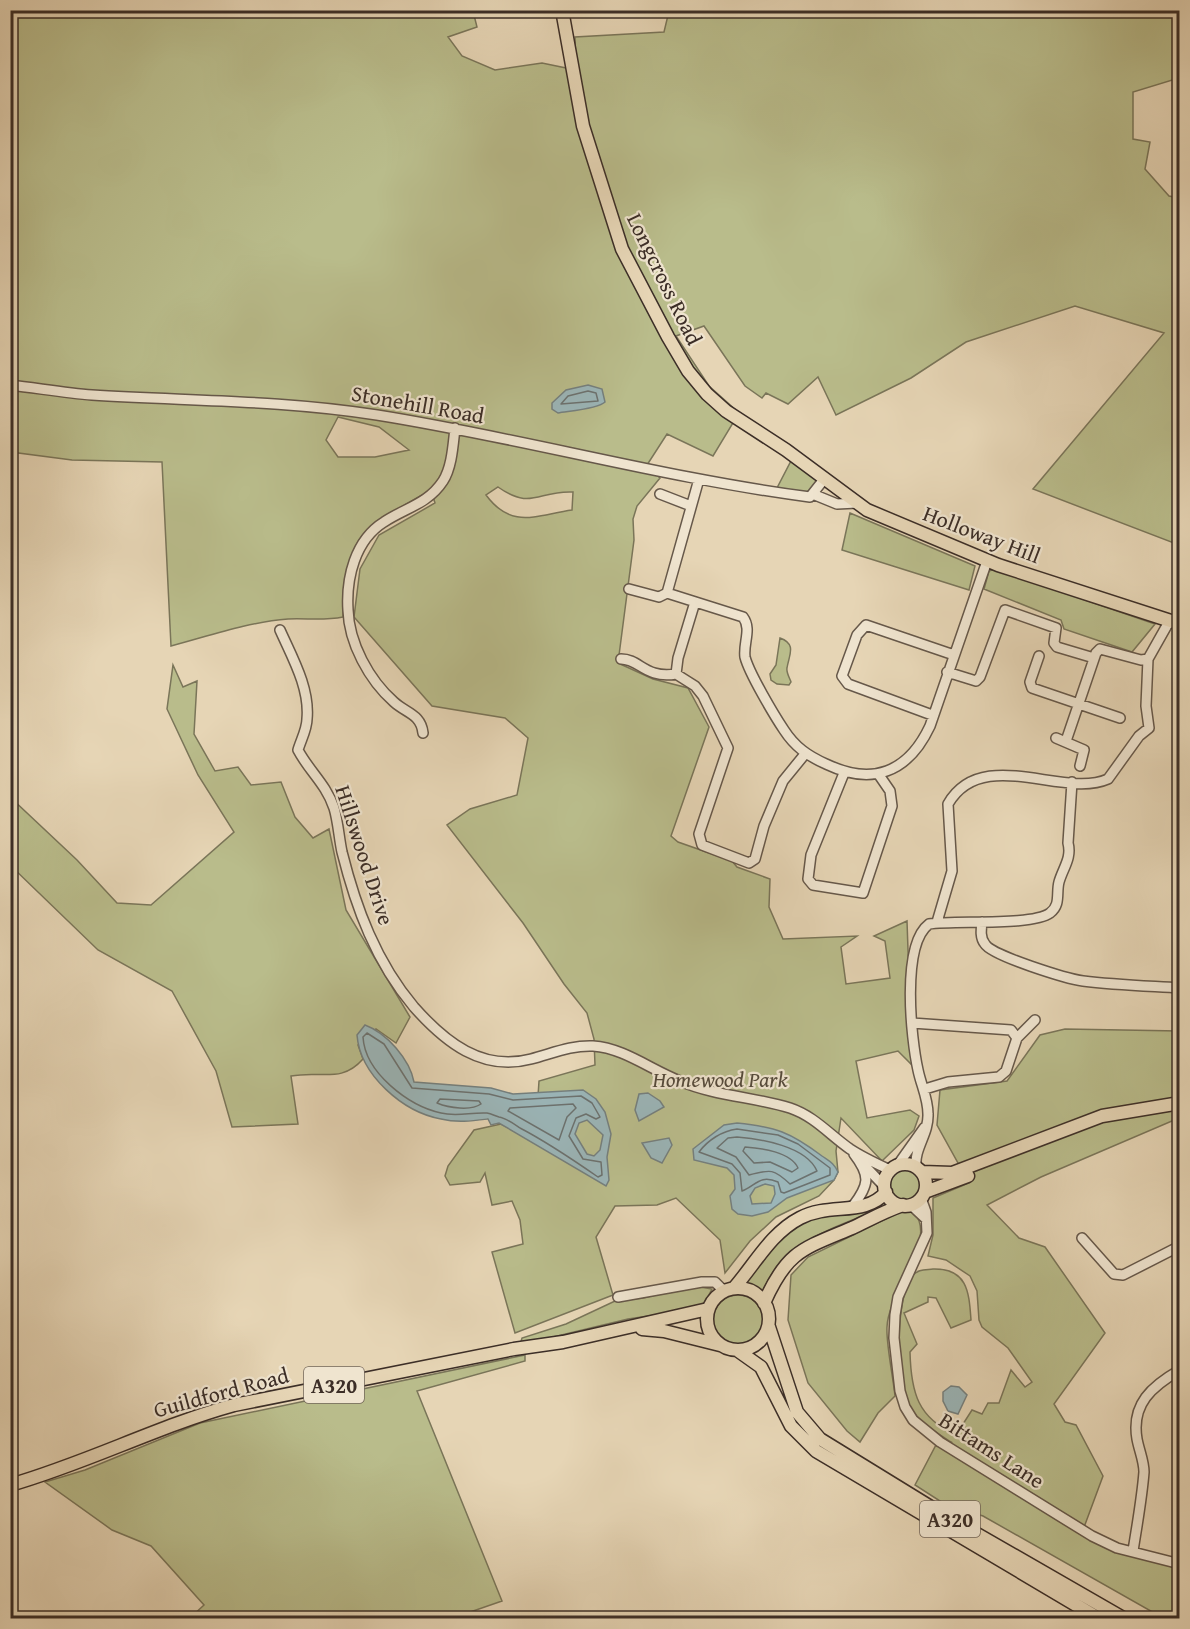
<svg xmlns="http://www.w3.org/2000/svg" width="1190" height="1629" font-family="'Gentium Book Plus',serif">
<rect width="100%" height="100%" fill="#e6d5b5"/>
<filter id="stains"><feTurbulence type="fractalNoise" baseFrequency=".00333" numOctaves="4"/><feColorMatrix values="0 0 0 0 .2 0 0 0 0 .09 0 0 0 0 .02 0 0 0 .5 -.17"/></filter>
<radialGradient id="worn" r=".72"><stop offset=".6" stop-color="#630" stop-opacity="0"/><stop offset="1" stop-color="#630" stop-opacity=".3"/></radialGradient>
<path fill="#b9bc8b" stroke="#7a7559" stroke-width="1.5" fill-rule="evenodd" d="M10,11H473L477,27L448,37L462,56L495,70L542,63L576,70L575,37L664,32L669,11H1179V78L1133,92V139L1150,142L1145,169L1169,196L1179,198V545L1033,489L1164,333L1075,306L966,342L911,378L836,415L818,377L788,404L766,393L762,398L745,386L704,326L676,336L709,386L739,413L713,456L667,434L647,465L660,478L637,506L633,519L634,540L618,663L653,679L688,688L709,727L671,836L678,842L732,861L737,867L770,879L769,907L783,939L857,936L841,947L846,984L890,978L885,941L874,936L907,921L912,1065L898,1051L856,1061L867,1118L910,1110L919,1116L914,1130L882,1161L841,1118L836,1151L838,1172L834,1180L819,1196L776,1217L750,1241L725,1273L720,1240L676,1198L657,1205L615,1206L596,1237L613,1295L515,1333L492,1252L523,1244L520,1220L512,1201L492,1205L485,1173L480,1182L450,1185L445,1176L448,1166L474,1130L501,1124L535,1142L539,1081L595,1065L594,1039L587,1013L564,984L523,923L447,825L470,809L517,795L528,738L505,718L432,706L354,617L360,569L379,535L435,503L431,490C411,501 385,515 368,530C347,547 343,592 343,617C323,621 307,618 288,619C248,622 209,636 171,646L162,462L72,460L11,452ZM338,417L379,427L409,450L375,457H338L326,440ZM498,487C532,511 538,490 573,492L572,510C536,515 512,530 486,495Z
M792,459L817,480L813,491L806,493L777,488Z
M850,513L975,566L969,590L842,550Z
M995,569L1155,624L1132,652L1064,629L1061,620L984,589L989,571Z
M780,638C797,644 789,655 787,668C786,672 790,679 791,682L789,685L777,684L771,680L770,674L776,665Z
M173,665L183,687L197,681L194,734L215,771L238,767L251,785L281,782L295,817L313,838L329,829L346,910L410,1017L396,1043L376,1029L358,1045L363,1059C341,1084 321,1070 291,1076L298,1124L232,1127L216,1071L172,991L98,950L11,866L10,797L77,860L117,903L151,905L234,832L198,775L167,709Z
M1065,1029L1179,1031V1118L1041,1177L987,1205L1019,1238L1045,1247L1105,1333L1054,1404L1065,1422L1076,1425L1103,1476L1083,1530L1092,1536L1179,1564V1618H1163L983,1516L943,1503L915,1485L937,1443L951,1442C934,1431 917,1421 907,1403C895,1380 896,1296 912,1276C918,1269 925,1270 933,1269C968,1268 969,1293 971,1320L951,1328L936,1298L928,1297V1302L904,1313L917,1344L910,1352C911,1393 918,1418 956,1435L972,1410L982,1414L988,1403H999L1011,1370L1025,1387L1032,1382L1008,1348L982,1327L979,1320L977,1291L970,1276L946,1260L928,1256L933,1235V1198L969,1183L937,1125L940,1090L1007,1081L1040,1035Z
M890 1185a16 16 0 1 1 32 0a16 16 0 1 1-32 0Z
M886,1201L889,1205C841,1227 779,1239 762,1295L741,1285C763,1258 781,1229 815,1218C839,1210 866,1219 886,1201Z
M904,1210L913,1211C940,1240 888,1291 887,1327C886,1344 893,1376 895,1396L878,1413L860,1442L847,1431L808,1383L788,1320L791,1275L808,1257Z
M694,1286L712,1289L705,1302L696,1309L628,1319L520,1345L522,1338L566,1324L615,1301L643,1298Z
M713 1320a25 25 0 1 1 50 0a25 25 0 1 1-50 0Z
M525,1355V1361L417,1391L502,1601L453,1618H190L204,1605L151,1546L112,1530L45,1482L85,1470L200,1423Z"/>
<path fill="#9bb6b9" stroke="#75807f" stroke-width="1.5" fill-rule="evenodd" d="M588,385L602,389L605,402C598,409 569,411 558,413L552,409V403L566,390Z
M365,1025C387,1033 410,1060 414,1082L491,1088L513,1094L583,1090L596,1099L605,1112L611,1134L607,1157L609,1180L606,1186L499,1123L491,1125L488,1119C472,1121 457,1123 441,1119C403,1112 360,1075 357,1035ZM587,1120L603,1135L600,1150L594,1156L587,1154L575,1134L579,1123Z
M648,1093L660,1101L664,1107L639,1121L635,1110L639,1094Z
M737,1123C776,1127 790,1132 822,1156C829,1161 834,1163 838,1172L834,1180L787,1198L768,1212L752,1216L738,1214L732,1209L730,1196L735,1189L734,1175L727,1168L694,1160L693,1149L724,1125ZM765,1184L774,1186L775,1194L771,1203L752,1204L750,1196L755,1188Z
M669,1138L672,1145L662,1163L651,1158L642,1143Z
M951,1386L959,1387L967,1395L958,1414L948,1411L943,1401V1392Z"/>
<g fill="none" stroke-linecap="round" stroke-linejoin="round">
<path stroke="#6c7270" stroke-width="1.5" d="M588,391L596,393L598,401L561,404L568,396Z
M367,1033L384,1044L412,1088L489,1094L513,1100L581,1096L592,1103L600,1117L596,1119L586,1114L576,1118L569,1136L583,1159L601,1162L602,1175L598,1177C572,1159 547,1142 520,1128C514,1124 506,1118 499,1117C495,1116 492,1114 487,1113C471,1112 457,1117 441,1113C409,1106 365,1073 363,1037Z
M440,1099L479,1101L481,1104C471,1111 449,1108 437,1103Z
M573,1104L576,1108L567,1117L559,1140L508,1111L510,1108Z
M737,1129L778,1135L798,1144L830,1168V1175L784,1193L781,1192L778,1182C759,1174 756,1186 742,1191L740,1173L732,1164L699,1152C708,1140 722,1131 737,1129Z
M737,1137C761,1139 806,1146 817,1171L790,1184C774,1169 771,1169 749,1175L736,1157L717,1148L728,1138Z
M745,1147C761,1148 791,1152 798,1168L792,1172L770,1162L754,1163L743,1151Z"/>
<defs>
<path id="minor" d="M10,385C37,388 65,393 92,395C187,401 283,400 377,415C522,438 664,478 810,497L825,478
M699,479L667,593L743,617C752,629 743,643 745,657C749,673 774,715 784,730C795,747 808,756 826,764C872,786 908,773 930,726L987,561
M660,494L691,506
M815,495L837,504L857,503
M629,589L659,597L667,593
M695,602L678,658L676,674L695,686L703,696L728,748L699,834L702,845L749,863L755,859L764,826L783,781L805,754
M280,630C292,657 310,688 307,719C307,729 301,740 298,750C309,771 326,784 334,808C338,821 339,838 342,852C356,908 376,962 414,1007C445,1042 482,1072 531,1059C551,1054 571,1045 593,1046C624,1048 651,1070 680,1081C715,1096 755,1097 790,1108C814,1116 830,1135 850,1149C862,1157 877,1164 890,1170
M1039,656L1030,682L1032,688L1120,718
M621,659C640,659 645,679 676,674
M947,672L976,681L980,677L1005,610L1056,628L1054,643L1057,647L1094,658
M932,715L848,684L842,676L857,635L866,625L954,655
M423,733C421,714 406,713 394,702C369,680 349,643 348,610C346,578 355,540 384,522C405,508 428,504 443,481C452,467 453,445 455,428
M1056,738L1084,750L1080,766
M1066,741L1096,653L1100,649L1141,660L1148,659
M844,773L811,855L808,879L813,885L863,893L892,806L890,791L879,775
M937,922L952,871L948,804C982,745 1063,799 1108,779L1139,736L1149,728L1146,706L1148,659L1170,620
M982,922C981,930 980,938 985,944C992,956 1068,979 1083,981C1115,985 1148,986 1180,988
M912,1023L1011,1030L1017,1038
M925,1089L948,1082L999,1077L1006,1071L1017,1038L1035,1020
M863,1164L884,1186
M897,1166L924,1128
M916,1167C914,1148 929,1134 928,1114C928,1098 921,1085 918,1070C911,1038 901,945 929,924C954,920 1033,926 1050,913C1061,905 1056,893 1059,882C1063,868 1072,858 1068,843L1072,782
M921,1198L926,1212L927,1233L898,1297L895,1315L894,1338L900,1391L905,1407L913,1420L940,1442L1092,1536L1117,1548L1180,1564
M911,1205L926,1219
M853,1206C869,1185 871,1176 854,1154
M1082,1238L1114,1274L1123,1275L1180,1246
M618,1297L702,1282H715L724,1291
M1133,1551C1137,1525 1142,1498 1144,1472C1144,1461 1139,1450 1137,1439C1131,1404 1152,1386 1180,1370"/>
<path id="major" d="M562,10L583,126L622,249L668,337L688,371L707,394L726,411L786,450L867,510L998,565L1180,624
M884 1185a21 21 0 1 1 42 0a21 21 0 1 1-42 0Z
M922,1172L952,1173L1102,1116L1180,1103
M925,1192L968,1176
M707 1319a31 31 0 1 1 62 0a31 31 0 1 1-62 0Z
M734,1288C755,1264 771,1233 800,1218C830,1202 865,1217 886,1192
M764,1303C787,1251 802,1249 852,1228C869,1220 885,1211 903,1205
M769,1327L797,1412L820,1439L942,1514L1123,1618
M642,1329L664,1331L720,1345
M737,1350L761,1367L791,1426L816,1451L1098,1618
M10,1485C87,1463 158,1426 234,1405L514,1349L563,1342L708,1309"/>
</defs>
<use href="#minor" stroke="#66584a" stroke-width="12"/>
<use href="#major" stroke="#3c2e27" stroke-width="15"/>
<use href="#minor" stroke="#efe4cf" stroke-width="9"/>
<use href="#major" stroke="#e6d5b5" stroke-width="12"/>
</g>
<g text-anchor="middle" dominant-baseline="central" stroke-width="4.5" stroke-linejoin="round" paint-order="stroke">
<g fill="#efe4cf" stroke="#726559" stroke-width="1.5">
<rect x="304" y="1367" width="60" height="36" rx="4.5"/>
<rect x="920" y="1501" width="60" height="36" rx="4.5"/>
</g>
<g font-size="21" font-weight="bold" fill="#3c2e27">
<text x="334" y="1385">A320</text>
<text x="950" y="1519">A320</text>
</g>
<g font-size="22" fill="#3c2e27" stroke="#efe4cf">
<text transform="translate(665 279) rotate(64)">Longcross Road</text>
<text transform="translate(418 404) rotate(10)">Stonehill Road</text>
<text transform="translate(982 534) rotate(21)">Holloway Hill</text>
<text transform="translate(365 855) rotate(72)">Hillswood Drive</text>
<text transform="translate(221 1392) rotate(-15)">Guildford Road</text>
<text transform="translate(992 1450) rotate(33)">Bittams Lane</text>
</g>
<g font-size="22" font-style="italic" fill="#554a3b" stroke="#efe4cf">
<text x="720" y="1079">Homewood Park</text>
</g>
</g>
<rect width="1190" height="1629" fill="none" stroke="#e6d5b5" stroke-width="36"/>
<rect x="12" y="12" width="1166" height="1605" fill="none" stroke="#3c2e27" stroke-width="3"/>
<rect x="18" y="18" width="1154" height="1593" fill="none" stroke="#3c2e27" stroke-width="1.5"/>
<rect width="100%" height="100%" filter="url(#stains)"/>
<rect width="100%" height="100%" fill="url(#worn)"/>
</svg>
